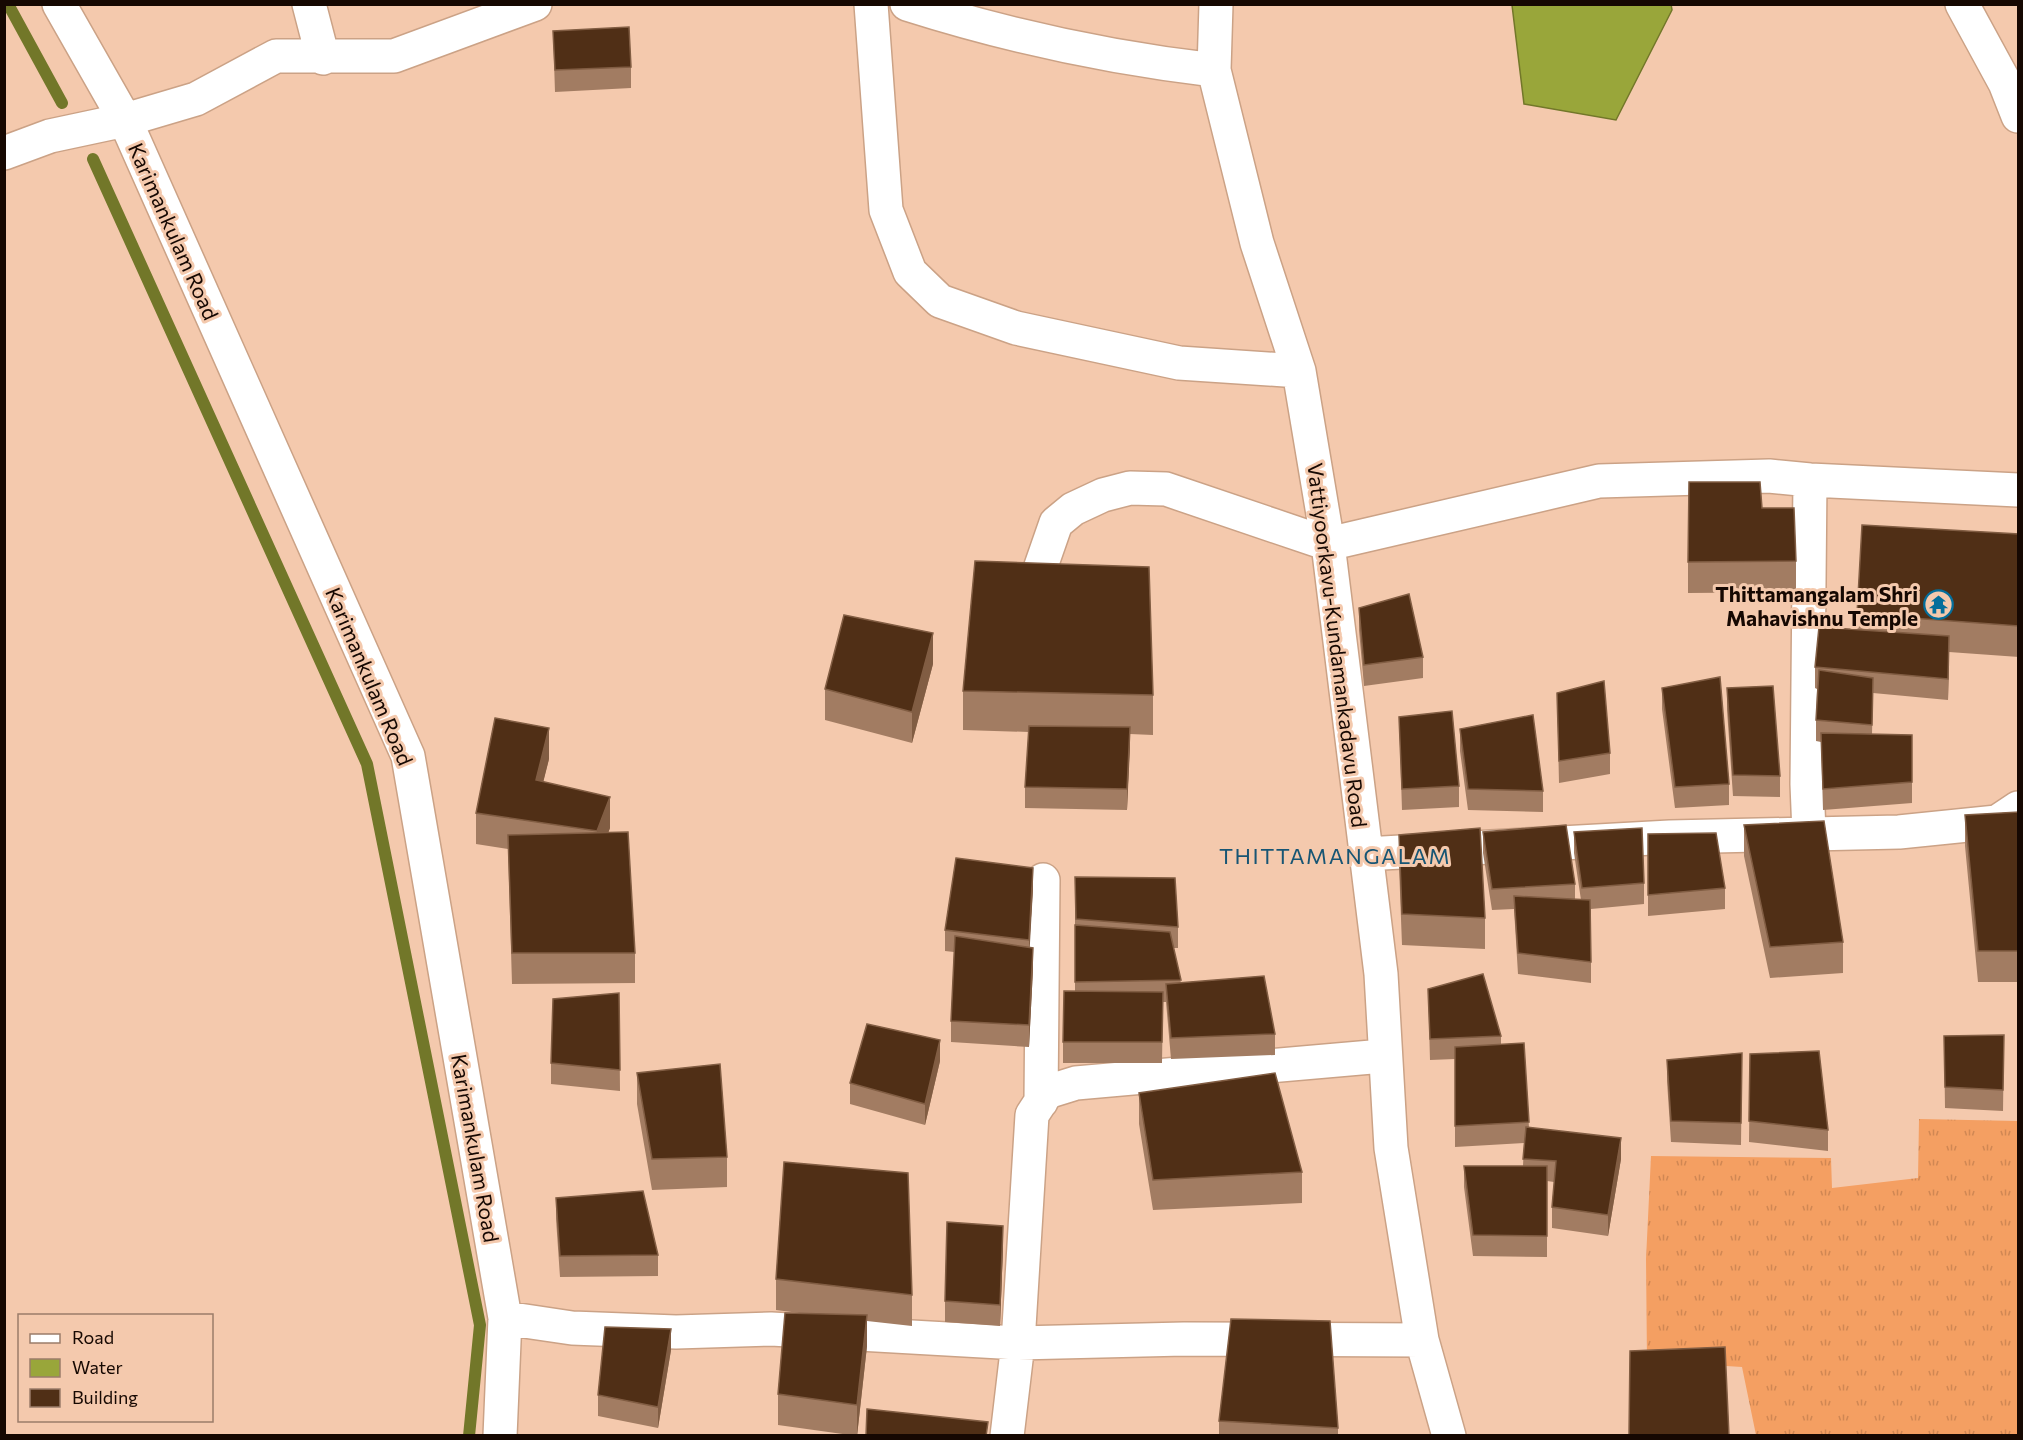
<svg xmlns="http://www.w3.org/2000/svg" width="2023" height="1440" font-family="Commissioner,sans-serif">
<defs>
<pattern id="grass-tufts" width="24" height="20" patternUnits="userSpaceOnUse" patternTransform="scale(1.5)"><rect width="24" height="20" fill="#f49f62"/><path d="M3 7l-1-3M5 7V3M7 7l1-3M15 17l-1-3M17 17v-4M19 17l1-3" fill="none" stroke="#d08753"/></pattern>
</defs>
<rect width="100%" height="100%" fill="#f4c9ad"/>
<path fill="url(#grass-tufts)" d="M1919,1119L2018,1121V1435H1756L1742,1367L1647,1361L1646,1259L1651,1156L1831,1158L1832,1188L1918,1178Z"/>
<path fill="#99a63a" stroke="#727729" stroke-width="1.5" d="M1671,4L1672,10L1616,120L1524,104L1512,5Z"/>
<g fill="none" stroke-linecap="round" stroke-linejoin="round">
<path stroke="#727729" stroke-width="12" d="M8,4L62,103
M93,159L367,764L480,1325L469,1436"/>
<defs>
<path id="minor" d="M59,4L125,120L408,756L505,1318L500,1436
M309,4L323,58
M871,4L886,210L910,272L940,301L1016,328L1179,363L1299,371
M907,4C1008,36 1110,58 1214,70
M1216,4L1214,70L1257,243L1299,371L1328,544L1381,974L1391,1148L1422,1340L1449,1436
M1962,4L2005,83L2018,116
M4,153L50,136L125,120L196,99L276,56H394L535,4
M1040,569L1056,523L1073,509L1103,495L1130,488L1166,489L1328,544L1599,481L1769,476L1810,480L2018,490
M1809,833L1807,784L1810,480
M1365,854L1670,837L1899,832L1997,822L2018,808
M1041,1102L1043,880
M505,1318L572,1328L676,1332L771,1329L1018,1343L1184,1339L1422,1340
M1007,1436L1018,1343L1032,1115L1047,1092L1076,1083L1383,1056"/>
</defs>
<use href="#minor" stroke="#cba286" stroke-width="36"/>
<use href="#minor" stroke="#fff" stroke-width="33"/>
</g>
<path fill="#a27c62" d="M553,31L631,67V88L555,92Z
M1762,508L1796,561V592L1688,593V562Z
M2019,534V657L1949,652L1948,700L1873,693L1872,734L1912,735V803L1823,810L1821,742L1816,741V720L1817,689L1815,688V667L1857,630V614Z
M1359,608L1423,657V678L1364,686L1359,630Z
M933,664L912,743L825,720V689Z
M1662,688L1729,784V805L1675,808L1662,709Z
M1727,688L1780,776V797L1733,796L1727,710Z
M963,691L1153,695V735L1130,734L1127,810L1025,808V787L1029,732L963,730Z
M1557,693L1610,753V774L1559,783Z
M1399,717L1459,786V807L1402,810Z
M1460,729L1543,791V812L1468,810L1460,751Z
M549,759L543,782L610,828L608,833L635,953V983L512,984L508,849L476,844V813Z
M2019,812V982H1978L1965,846V815Z
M1744,825L1843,942V973L1770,978L1744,856Z
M1483,832L1575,884V900H1581L1574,853V832L1644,883V904L1591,909V983L1518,974L1514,909L1492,910L1483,853Z
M1648,834L1725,888V909L1648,916Z
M1399,835L1485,918V949L1402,945L1399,866Z
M1075,877L1178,927V948H1173L1181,983L1275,1034V1055L1171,1059L1166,1002H1163L1162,1063H1063V1042L1075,991Z
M1033,889L1029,947L1033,969L1029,1047L951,1042V1021L954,952L945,951V930Z
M1428,989L1501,1036V1045L1524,1043L1529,1128L1621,1159L1608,1236L1552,1228V1207L1554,1182L1547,1181V1257L1473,1256L1464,1187V1166H1523L1524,1143L1455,1147V1059L1430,1060Z
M619,993L620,1091L551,1084V1063Z
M2004,1035L2003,1111L1945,1108L1944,1036Z
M1742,1053L1741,1145L1671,1142L1667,1081V1060Z
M1750,1054L1828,1130V1151L1749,1142Z
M940,1061L925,1125L850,1104V1083Z
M637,1073L727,1157V1187L652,1190L637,1104Z
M1139,1093L1302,1172V1203L1153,1210L1139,1124Z
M556,1198L658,1255V1276L560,1277L556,1219Z
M1003,1247L1000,1326L945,1322V1301Z
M776,1279L912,1295V1326L867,1321V1346L857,1436L778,1425V1394L807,1314L776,1310Z
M671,1350L658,1428L598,1416V1395Z
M1219,1421L1338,1428V1436H1219Z"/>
<path fill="#815d43" d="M933,633V664L912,743V712Z
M1949,636V657L1948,700V679Z
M1130,727V748L1127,810V789Z
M549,728V759L536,811V780Z
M610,797V828L597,862V831Z
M1033,868V889L1029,961V940Z
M1033,948V969L1029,1047V1025Z
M940,1040V1061L925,1125V1104Z
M1621,1138V1159L1608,1236V1215Z
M1003,1226V1247L1000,1326V1305Z
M867,1315V1346L857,1436V1405Z
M671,1329V1350L658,1428V1407Z"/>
<path fill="#502f16" stroke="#815d43" stroke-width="1.5" d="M629,27L631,67L555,70L553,31Z
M1689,482H1760L1762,508H1794L1796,561L1688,562Z
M1862,525L2019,534V626L1857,614Z
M975,561L1149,567L1153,695L963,691Z
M1409,594L1423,657L1364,665L1359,608Z
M844,615L933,633L912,712L825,689Z
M1819,627L1949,636L1948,679L1815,667Z
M1819,670L1873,678L1872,725L1816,720Z
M1720,677L1729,784L1675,787L1662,688Z
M1604,681L1610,753L1559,761L1557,693Z
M1773,686L1780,776L1733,775L1727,688Z
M1452,711L1459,786L1402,789L1399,717Z
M1533,715L1543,791L1468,789L1460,729Z
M495,718L549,728L536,780L610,797L597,831L476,813Z
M1029,726L1130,727L1127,789L1025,787Z
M1821,733L1912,735V782L1823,789Z
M2019,812V951H1978L1965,815Z
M1824,821L1843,942L1770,947L1744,825Z
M1566,825L1575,884L1492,889L1483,832Z
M1480,828L1485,918L1402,914L1399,835Z
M1642,828L1644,883L1582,888L1574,832Z
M628,832L635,953H512L508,835Z
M1716,833L1725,888L1648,895V834Z
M956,858L1033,868L1029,940L945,930Z
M1075,877L1175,878L1178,927L1076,919Z
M1514,896L1590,900L1591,962L1518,953Z
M1075,925L1170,932L1181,980L1075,982Z
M955,936L1033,948L1029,1025L951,1021Z
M1483,974L1501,1036L1430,1039L1428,989Z
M1264,976L1275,1034L1171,1038L1166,984Z
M1064,991L1163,992L1162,1042H1063Z
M619,993L620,1070L551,1063L553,999Z
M867,1024L940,1040L925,1104L850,1083Z
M2004,1035L2003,1090L1945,1087L1944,1036Z
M1524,1043L1529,1122L1455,1126V1047Z
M1819,1051L1828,1130L1749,1121L1750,1054Z
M1742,1053L1741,1123L1671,1121L1667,1060Z
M720,1064L727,1157L652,1159L637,1073Z
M1275,1073L1302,1172L1153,1180L1139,1093Z
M1526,1127L1621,1138L1608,1215L1552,1207L1556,1161L1523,1159Z
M784,1162L908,1173L912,1295L776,1279Z
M1464,1166H1547V1236L1473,1235Z
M643,1191L658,1255L560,1256L556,1198Z
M947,1222L1003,1226L1000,1305L945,1301Z
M785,1313L867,1315L857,1405L778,1394Z
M1231,1319L1330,1321L1338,1428L1219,1421Z
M605,1327L671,1329L658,1407L598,1395Z
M1725,1347L1729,1436H1629L1630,1351Z
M867,1409L988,1422L986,1436H866Z"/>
<defs>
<symbol id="temple-ring" viewBox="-11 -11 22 22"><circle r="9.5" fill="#f4c9ad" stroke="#046e9b" stroke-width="1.5"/><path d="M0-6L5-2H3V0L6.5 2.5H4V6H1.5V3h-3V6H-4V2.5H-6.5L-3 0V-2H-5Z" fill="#046e9b"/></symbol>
</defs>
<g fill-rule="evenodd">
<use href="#temple-ring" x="1922" y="588" width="33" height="33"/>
</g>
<g text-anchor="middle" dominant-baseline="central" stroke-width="6" stroke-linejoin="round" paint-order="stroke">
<g font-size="21" fill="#160802" stroke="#f4c9ad">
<text transform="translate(174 231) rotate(66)">Karimankulam Road</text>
<text transform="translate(1338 645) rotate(83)">Vattiyoorkavu-Kundamankadavu Road</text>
<text transform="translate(370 676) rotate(67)">Karimankulam Road</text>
<text transform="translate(476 1148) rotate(80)">Karimankulam Road</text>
</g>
<g font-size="21" font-weight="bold" fill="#160802" stroke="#f4c9ad" text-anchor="end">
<text x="1918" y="593">Thittamangalam Shri<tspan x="1918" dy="24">Mahavishnu Temple</tspan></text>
</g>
<g font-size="22" letter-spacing="1.5" fill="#175574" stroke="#f4c9ad">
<text x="1335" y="855">THITTAMANGALAM</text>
</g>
</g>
<rect width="2023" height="1440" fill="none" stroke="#160802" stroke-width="12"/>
<rect x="18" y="1314" width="195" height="108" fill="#f4c9ad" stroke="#9b7c69" stroke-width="1.5"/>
<rect x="30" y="1334" width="30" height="9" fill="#ffffff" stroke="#9b7c69" stroke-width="1.5"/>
<text x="72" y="1344" font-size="18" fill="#160802">Road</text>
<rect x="30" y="1359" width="30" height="18" fill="#99a63a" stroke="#9b7c69" stroke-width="1.5"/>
<text x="72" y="1374" font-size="18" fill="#160802">Water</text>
<rect x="30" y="1389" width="30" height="18" fill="#502f16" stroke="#9b7c69" stroke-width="1.5"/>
<text x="72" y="1404" font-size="18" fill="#160802">Building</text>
</svg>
